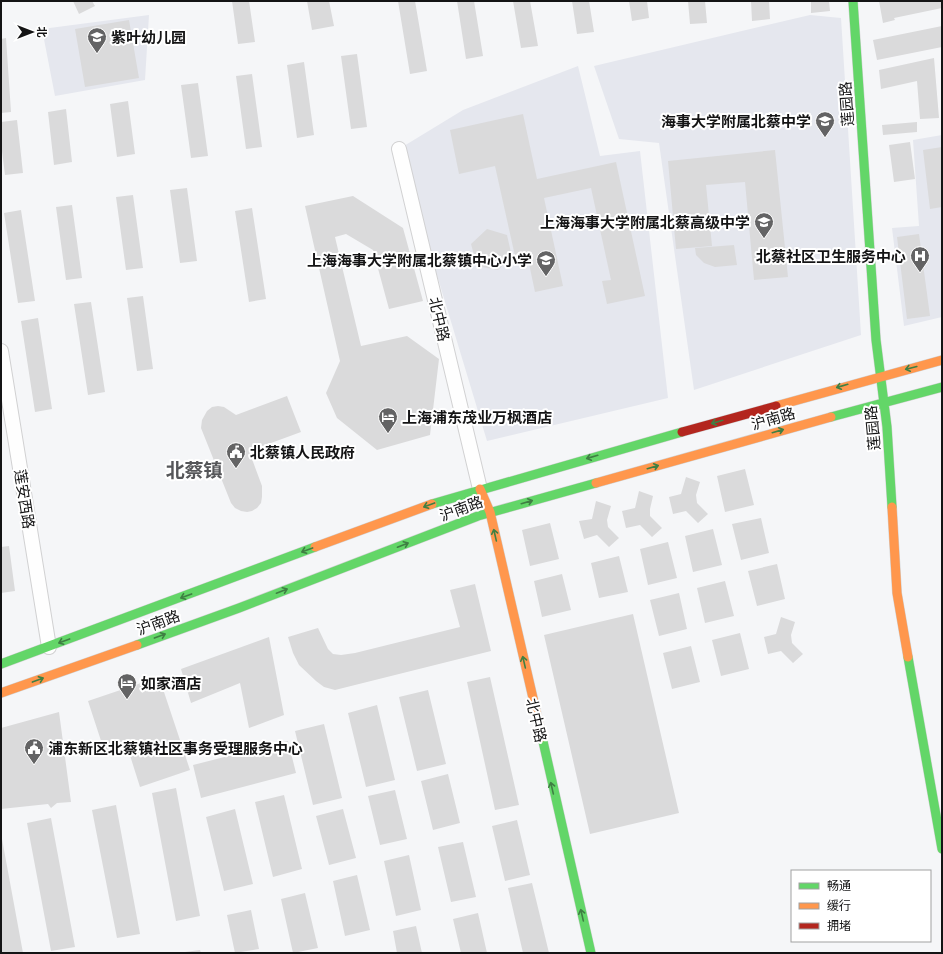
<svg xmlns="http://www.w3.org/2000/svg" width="943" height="954" font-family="Commissioner,'Noto Sans SC',sans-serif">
<rect width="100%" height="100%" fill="#f5f6f8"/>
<path fill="#e5e7ee" d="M149,15L145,80L55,96L42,29Z
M810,15L841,18L861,335L694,390L659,143L619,139L594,66Z
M578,66L600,156L640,151L668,398L487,441L399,149L463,110Z
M942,135V317L904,326L892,228L919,226L913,140Z"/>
<path fill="#dadadb" d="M73,1H92L95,6L79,14Z
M232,1H249L255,42L238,44Z
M307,1H329L334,26L312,30Z
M398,1H415L427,71L410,74Z
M457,1H474L483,56L466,59Z
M513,1H530L538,46L521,48Z
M572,1H589L594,32L577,34Z
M629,1H647L649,18L632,21Z
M688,1H705L707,23L690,24Z
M751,1H769L770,19L752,21Z
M811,1H829L830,11L811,13Z
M879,1H942V8L894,18L895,20L883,23Z
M129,20L139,78L85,87L75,29Z
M942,26V47L877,60L873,40Z
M6,38L11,112L1,113V39Z
M357,54L367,127L351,129L341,56Z
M934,58L939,118L920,119L917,81L881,89L879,70Z
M304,62L314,135L297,138L287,65Z
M252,74L262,147L246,149L236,76Z
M198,83L208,156L191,158L181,85Z
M128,101L135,154L117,157L110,104Z
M66,109L72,162L54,165L48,112Z
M523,114L537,179L616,162L645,296L607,304L602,281L611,280L591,188L544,198L563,286L535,292L527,254L515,256L495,166L459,174L450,130Z
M17,120L23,173L5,175L1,143V122Z
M917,122V132L883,135L882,125Z
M910,142L915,179L894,182L889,145Z
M942,147V207L930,209L923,150Z
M775,150L788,277L754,280L745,182L706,185L712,246L676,249L668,161Z
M187,188L197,261L180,263L170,190Z
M133,195L143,268L126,270L116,197Z
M353,196L403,228L423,301L389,309L373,250L346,234L335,237L361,346L407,336L439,359L430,435L377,450L337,418L326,393L340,361L305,206Z
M72,205L82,278L66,280L56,207Z
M252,208L266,299L249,302L235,211Z
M21,210L35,301L18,303L4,213Z
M487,229L507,235L512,257L498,270L477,266L471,244Z
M919,234L930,316L907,319L897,237Z
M734,245L737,265L715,267L704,263L696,255L695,248Z
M143,296L153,369L137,371L127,298Z
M91,302L105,392L88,395L74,304Z
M38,318L52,409L35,412L21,321Z
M287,396L301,432L249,451L262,486V497L261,503L257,508L252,511L247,512L241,511L235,508L231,503L201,428L202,420L207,411L212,407L218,406L224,407L236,415Z
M745,469L754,505L725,512L717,476Z
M686,477L700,482L696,495L697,503L708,514L698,523L686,511L673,514L669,497L681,494Z
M639,491L653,496L650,509V516L662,528L652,537L640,525L626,528L622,511L635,508Z
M596,501L611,506L607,520L608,527L619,538L609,547L597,535L584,539L579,521L592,519Z
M761,518L769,553L741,560L732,524Z
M550,523L559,559L530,566L522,530Z
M713,529L722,565L693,572L685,536Z
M668,542L677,578L648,585L640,549Z
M9,546L15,591L1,593V547Z
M619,556L628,592L599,598L591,563Z
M777,564L785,599L757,606L748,571Z
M562,574L571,610L542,617L534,581Z
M725,581L734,616L705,623L697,588Z
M475,584L491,651L335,690L324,687L316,681L299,665L293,653L288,637L318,628L328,649L333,654L341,655L355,653L460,627L450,590Z
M679,593L687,629L659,636L650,600Z
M633,614L679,813L590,834L544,635Z
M781,617L795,622L791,635L792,643L803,654L793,663L781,651L768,654L764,637L776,634Z
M740,633L749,669L721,676L712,640Z
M269,637L284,715L249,728L240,683L191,703L181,669Z
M691,646L700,682L672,689L663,653Z
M159,677L190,770L140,787L127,746L105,753L88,701Z
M490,677L519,805L495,810L467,682Z
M428,690L446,764L417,771L399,697Z
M377,705L395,780L366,787L348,713Z
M59,712L71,802L57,803L51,808L48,804L1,809V728Z
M324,724L342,798L313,805L295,731Z
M288,741L296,773L201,798L193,765Z
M448,774L460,823L433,830L421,781Z
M176,788L200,916L176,921L152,793Z
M395,790L407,839L380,845L368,796Z
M284,795L302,869L273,877L255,802Z
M116,805L140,934L117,938L92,810Z
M235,809L253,884L224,891L206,817Z
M343,809L356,858L329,865L316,816Z
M51,818L75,947L51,951L27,823Z
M517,820L530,875L505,881L492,826Z
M1,839H2L23,953H1Z
M463,842L476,897L451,902L438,847Z
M409,855L421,910L396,916L384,861Z
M357,875L370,930L345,936L333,881Z
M532,883L549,953H523L508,888Z
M305,893L318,948L293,953L281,899Z
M251,910L259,949L235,953L227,915Z
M478,913L487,953H461L453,919Z
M416,926L422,953H397L393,931Z
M200,950L201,953H185V952Z"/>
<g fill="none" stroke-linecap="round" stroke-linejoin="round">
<defs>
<path id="street" d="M399,149L480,489
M1,351L49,647"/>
<path id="fast" d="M853,1L876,340L887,427L892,507
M831,417L942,387
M432,504L682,432
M137,645L239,608L478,516L596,483
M908,657L942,849
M1,664L315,547
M542,737L591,953"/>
<path id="slow" d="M776,406L942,360
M596,483L831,417
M480,489L490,512L542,737
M892,507L897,593L908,657
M315,547L432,504
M1,693L137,645"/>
<path id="jam" d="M682,432L776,406"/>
</defs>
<use href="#street" stroke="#d1d1d2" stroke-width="16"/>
<use href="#fast" stroke="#d1d1d2" stroke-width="10"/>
<use href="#slow" stroke="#d1d1d2" stroke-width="10"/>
<use href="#jam" stroke="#d1d1d2" stroke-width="10"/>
<use href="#street" stroke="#fefefe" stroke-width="14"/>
<use href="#fast" stroke="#63d668" stroke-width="9"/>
<use href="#slow" stroke="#ff974d" stroke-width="9"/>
<use href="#jam" stroke="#b3261e" stroke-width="9"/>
</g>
<defs><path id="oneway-shaft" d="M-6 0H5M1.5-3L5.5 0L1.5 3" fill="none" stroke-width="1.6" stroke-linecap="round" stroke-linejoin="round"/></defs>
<g stroke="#3f7f43">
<use href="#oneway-shaft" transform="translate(911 368) rotate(166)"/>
<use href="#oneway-shaft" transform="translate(842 386) rotate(164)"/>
<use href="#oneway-shaft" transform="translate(717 422) rotate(164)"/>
<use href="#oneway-shaft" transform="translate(778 431) rotate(-16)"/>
<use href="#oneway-shaft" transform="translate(592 457) rotate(164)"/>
<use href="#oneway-shaft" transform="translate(653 467) rotate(-16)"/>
<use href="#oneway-shaft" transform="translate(527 502) rotate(-16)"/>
<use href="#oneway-shaft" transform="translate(429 505) rotate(160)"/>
<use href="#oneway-shaft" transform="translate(495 535) rotate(-103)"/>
<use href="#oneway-shaft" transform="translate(403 545) rotate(-21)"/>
<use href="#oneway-shaft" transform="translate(307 550) rotate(160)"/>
<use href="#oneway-shaft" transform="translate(282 591) rotate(-21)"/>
<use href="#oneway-shaft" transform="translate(186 596) rotate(160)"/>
<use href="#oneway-shaft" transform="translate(160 636) rotate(-20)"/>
<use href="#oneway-shaft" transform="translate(64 641) rotate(160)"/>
<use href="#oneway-shaft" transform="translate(524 662) rotate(-103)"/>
<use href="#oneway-shaft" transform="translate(38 680) rotate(-20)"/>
<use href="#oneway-shaft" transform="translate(552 788) rotate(-103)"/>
<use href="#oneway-shaft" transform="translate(582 915) rotate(-103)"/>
</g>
<defs>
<symbol id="school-pin" viewBox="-11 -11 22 30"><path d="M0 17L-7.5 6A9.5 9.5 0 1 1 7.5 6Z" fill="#636364" stroke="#fff"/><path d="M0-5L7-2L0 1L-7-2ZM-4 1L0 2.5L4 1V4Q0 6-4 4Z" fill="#fff"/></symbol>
<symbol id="hospital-pin" viewBox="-11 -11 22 30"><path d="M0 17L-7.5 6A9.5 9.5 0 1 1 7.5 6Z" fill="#636364" stroke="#fff"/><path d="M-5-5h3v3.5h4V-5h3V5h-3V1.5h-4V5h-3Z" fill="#fff"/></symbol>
<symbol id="hotel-pin" viewBox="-11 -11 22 30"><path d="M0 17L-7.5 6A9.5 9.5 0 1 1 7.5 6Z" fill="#636364" stroke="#fff"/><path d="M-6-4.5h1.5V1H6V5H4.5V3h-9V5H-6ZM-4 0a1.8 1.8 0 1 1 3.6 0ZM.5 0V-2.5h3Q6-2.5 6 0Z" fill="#fff"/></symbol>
<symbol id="civic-pin" viewBox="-11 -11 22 30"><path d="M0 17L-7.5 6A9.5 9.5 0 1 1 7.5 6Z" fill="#636364" stroke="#fff"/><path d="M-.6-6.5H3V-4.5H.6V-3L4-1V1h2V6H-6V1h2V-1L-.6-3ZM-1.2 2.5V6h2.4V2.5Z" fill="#fff"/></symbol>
</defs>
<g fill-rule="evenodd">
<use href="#school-pin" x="86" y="26" width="22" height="30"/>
<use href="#school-pin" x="814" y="110" width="22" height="30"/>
<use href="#school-pin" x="753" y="211" width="22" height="30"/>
<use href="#hospital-pin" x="909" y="245" width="22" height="30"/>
<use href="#school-pin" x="535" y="249" width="22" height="30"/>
<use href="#hotel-pin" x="377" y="406" width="22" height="30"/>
<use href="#civic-pin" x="225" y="441" width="22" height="30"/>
<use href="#hotel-pin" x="116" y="672" width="22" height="30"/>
<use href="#civic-pin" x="23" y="737" width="22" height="30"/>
</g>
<g text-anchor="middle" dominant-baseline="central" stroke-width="4" stroke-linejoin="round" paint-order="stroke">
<g font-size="15" font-weight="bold" fill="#141415" stroke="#fff" text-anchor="start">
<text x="111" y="37">紫叶幼儿园</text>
<text x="811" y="121" text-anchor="end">海事大学附属北蔡中学</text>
<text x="750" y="222" text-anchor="end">上海海事大学附属北蔡高级中学</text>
<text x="906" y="256" text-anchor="end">北蔡社区卫生服务中心</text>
<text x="532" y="260" text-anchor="end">上海海事大学附属北蔡镇中心小学</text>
<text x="402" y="417">上海浦东茂业万枫酒店</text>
<text x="250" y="452">北蔡镇人民政府</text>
<text x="141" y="683">如家酒店</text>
<text x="48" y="748">浦东新区北蔡镇社区事务受理服务中心</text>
</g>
<g font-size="15" fill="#141415" stroke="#fff">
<text transform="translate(846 104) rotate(-94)">莲园路</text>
<text transform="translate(440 319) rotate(77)">北中路</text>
<text transform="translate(773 418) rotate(-16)">沪南路</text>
<text transform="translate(872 428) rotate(-95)">莲园路</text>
<text transform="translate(25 499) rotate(81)">莲安西路</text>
<text transform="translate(461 508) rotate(-20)">沪南路</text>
<text transform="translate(158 622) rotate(-20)">沪南路</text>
<text transform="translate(537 720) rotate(77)">北中路</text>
</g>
<g font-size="19" font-weight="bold" fill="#555659" stroke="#fff">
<text x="194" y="469">北蔡镇</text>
</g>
</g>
<rect width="943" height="954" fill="none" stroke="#141415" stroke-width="4"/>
<rect x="791" y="870" width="140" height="72" fill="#ffffff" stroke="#a1a1a1"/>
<rect x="799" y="883" width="20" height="6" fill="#63d668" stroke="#a1a1a1"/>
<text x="827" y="890" font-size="12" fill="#141415">畅通</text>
<rect x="799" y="903" width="20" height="6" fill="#ff974d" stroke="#a1a1a1"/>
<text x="827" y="910" font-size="12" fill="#141415">缓行</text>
<rect x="799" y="923" width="20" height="6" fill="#b3261e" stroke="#a1a1a1"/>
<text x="827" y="930" font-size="12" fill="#141415">拥堵</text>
<g transform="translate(32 32) rotate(90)" stroke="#ffffff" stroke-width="3" paint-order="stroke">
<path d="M0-3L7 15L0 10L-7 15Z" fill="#141415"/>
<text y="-6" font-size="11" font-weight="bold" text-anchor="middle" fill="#141415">北</text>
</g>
</svg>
